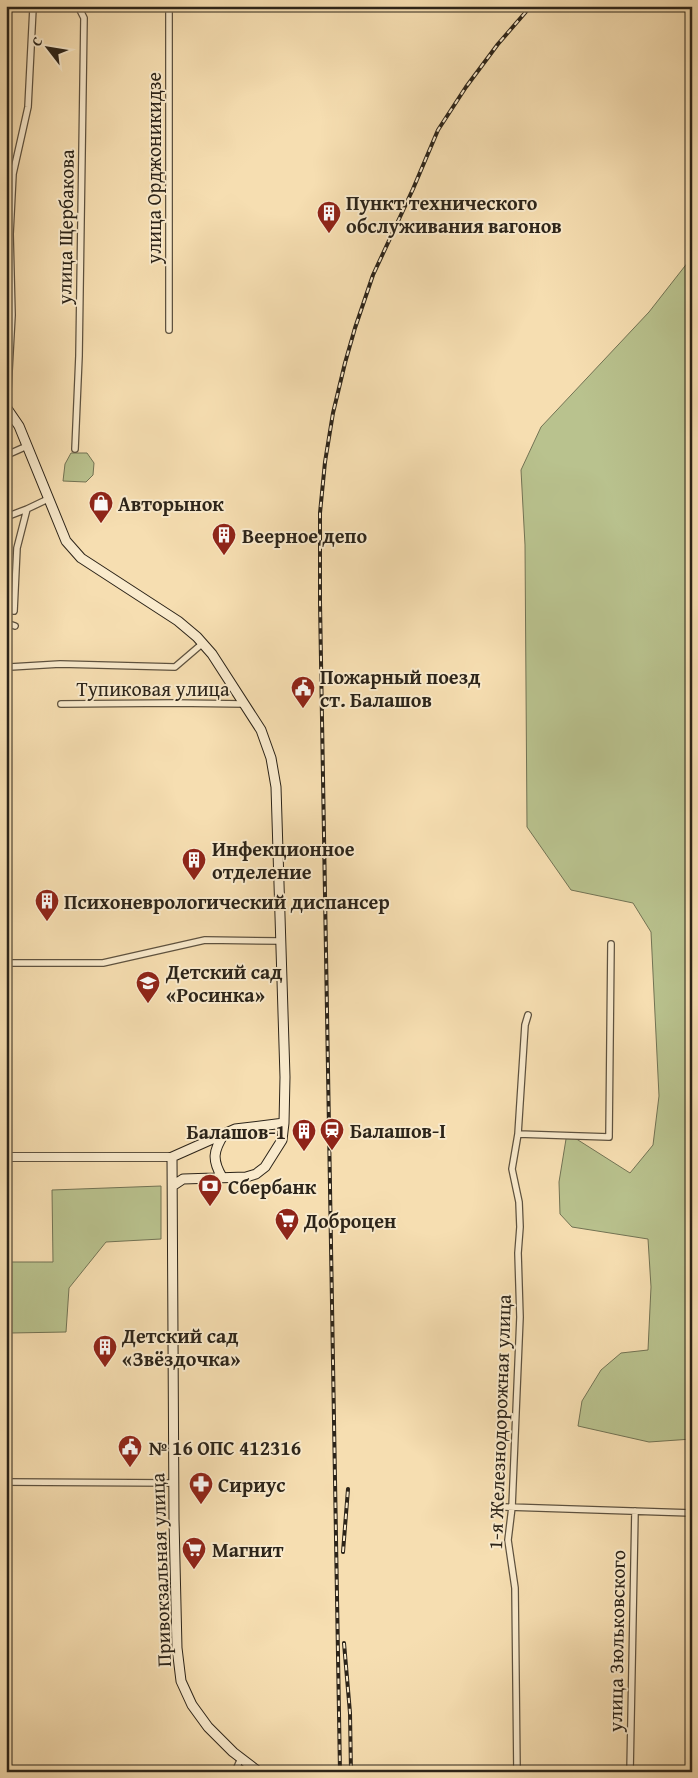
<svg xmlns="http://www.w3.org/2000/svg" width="698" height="1778" font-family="'Gentium Book Plus',serif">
<rect width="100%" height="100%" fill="#f6deb1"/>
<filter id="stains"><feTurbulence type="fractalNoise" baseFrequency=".004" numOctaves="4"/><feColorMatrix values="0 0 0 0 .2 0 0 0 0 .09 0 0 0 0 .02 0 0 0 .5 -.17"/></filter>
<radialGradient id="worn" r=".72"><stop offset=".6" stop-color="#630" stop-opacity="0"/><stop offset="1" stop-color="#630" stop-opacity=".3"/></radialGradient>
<path fill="#b9c28e" stroke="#727354" d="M692,257V1439L649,1442L578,1426L582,1401L601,1370L621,1353L648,1350L651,1287L648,1239L572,1227L560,1214L559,1182L567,1133L630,1173L653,1145L659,1096L651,932L633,903L571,890L527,827L525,545L521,470L541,427L649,312Z
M71,453H87L94,463L93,475L86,482L63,481L65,464Z
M161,1186V1239L106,1242L69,1288L66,1332L11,1333L10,1262H53L52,1190Z"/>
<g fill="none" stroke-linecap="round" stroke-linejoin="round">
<defs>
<path id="minor" d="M169,6V330
M7,408L12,315L10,234L13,174L28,107L33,8
M75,449L79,356L84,18L78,6
M6,453L9,454L27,446
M6,517L27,509
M6,609L14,611L17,548L27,509L48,499
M6,623L15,626
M6,664L10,667L60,664L175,667L203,643
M61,704L174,703L245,704
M6,963H103L205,940L281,941
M518,1134L609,1137L611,944
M6,1482L174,1483
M505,1507L692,1513
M235,1772L241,1758
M517,1772L515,1588L508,1540L512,1507L520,1317L518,1253L520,1227L519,1202L512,1169L518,1134L525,1025L528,1015
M630,1772L635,1511"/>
<path id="tertiary" d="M6,1157H172"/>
<path id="secondary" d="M6,407L19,426L66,541L81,558L178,621L197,637L212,654L261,730L271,758L276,787L285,1077L284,1123L282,1140L265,1167L256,1174L246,1177L183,1179L174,1185
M222,1177C212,1160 213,1151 224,1134
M259,1772L233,1752L208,1727L192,1705L181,1681L177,1648L174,1520L172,1157L235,1129L284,1123"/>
</defs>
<use href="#minor" stroke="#5e523f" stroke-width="8"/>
<use href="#tertiary" stroke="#5e523f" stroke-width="10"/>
<use href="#secondary" stroke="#2c2419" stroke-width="11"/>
<use href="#minor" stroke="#f9eacc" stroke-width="5.5"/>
<use href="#tertiary" stroke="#f9eacc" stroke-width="8"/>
<use href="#secondary" stroke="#f9eacc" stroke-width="9"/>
<defs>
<path id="rail" d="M343,1552L348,1489
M344,1643L350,1713L351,1772
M340,1772L320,602V513L325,462L333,413L345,363L355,328L373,275L413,189L438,130L466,87L498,44L531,6"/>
</defs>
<use href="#rail" stroke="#2c2419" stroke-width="4"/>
<use href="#rail" stroke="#f9eacc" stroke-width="2" stroke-dasharray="5.5" stroke-linecap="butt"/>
</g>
<defs>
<symbol id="building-pin" viewBox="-11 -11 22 30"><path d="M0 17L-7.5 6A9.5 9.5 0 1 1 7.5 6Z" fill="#8f2418" stroke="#f9eacc"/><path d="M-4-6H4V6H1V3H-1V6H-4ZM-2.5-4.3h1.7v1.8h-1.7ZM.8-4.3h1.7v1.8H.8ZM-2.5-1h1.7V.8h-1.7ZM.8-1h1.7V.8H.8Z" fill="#fff"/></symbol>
<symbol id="shop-pin" viewBox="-11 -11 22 30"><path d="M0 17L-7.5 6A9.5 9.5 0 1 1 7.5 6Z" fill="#8f2418" stroke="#f9eacc"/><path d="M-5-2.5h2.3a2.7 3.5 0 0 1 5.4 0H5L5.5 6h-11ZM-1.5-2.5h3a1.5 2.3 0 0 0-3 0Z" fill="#fff"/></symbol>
<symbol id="civic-pin" viewBox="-11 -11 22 30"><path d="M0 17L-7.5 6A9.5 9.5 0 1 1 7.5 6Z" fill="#8f2418" stroke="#f9eacc"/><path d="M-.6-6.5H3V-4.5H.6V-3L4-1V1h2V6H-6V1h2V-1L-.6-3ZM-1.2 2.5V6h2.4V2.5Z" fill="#fff"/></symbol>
<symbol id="school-pin" viewBox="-11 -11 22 30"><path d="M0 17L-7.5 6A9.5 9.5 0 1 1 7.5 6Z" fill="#8f2418" stroke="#f9eacc"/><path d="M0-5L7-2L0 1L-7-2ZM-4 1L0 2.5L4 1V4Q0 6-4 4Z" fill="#fff"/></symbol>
<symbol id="station-pin" viewBox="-11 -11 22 30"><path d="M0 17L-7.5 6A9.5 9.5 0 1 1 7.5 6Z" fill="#8f2418" stroke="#f9eacc"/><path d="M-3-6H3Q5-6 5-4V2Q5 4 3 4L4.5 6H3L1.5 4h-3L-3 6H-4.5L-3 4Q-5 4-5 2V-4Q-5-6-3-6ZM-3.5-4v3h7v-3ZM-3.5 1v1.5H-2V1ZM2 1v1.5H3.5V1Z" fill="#fff"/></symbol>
<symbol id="bank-pin" viewBox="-11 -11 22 30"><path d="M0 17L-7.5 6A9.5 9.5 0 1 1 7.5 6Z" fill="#8f2418" stroke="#f9eacc"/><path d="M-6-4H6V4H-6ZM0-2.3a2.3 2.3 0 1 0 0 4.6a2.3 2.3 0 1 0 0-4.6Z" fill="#fff"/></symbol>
<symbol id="supermarket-pin" viewBox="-11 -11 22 30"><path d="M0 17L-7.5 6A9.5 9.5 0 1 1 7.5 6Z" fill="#8f2418" stroke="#f9eacc"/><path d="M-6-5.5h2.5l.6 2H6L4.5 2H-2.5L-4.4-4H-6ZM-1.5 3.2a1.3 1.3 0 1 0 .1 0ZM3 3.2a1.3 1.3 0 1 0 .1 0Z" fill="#fff"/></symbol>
<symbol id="pharmacy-pin" viewBox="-11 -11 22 30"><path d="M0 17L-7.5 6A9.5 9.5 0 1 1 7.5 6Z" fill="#8f2418" stroke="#f9eacc"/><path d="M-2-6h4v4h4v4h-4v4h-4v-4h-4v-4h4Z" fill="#fff"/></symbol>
</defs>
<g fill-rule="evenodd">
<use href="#building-pin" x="315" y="199" width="28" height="38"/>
<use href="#shop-pin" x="87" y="489" width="28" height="38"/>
<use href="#building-pin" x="210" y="521" width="28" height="38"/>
<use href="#civic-pin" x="289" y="674" width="28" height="38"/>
<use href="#building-pin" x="180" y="846" width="28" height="38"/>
<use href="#building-pin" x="33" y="887" width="28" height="38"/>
<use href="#school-pin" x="134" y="969" width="28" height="38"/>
<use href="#station-pin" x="318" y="1116" width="28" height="38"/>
<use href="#building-pin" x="290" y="1117" width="28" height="38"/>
<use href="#bank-pin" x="196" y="1172" width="28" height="38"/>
<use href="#supermarket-pin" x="273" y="1206" width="28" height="38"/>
<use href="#building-pin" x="91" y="1333" width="28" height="38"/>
<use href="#civic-pin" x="116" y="1433" width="28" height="38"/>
<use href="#pharmacy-pin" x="187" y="1470" width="28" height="38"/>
<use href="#supermarket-pin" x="180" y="1535" width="28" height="38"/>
</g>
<g text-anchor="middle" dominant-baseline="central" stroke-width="4" stroke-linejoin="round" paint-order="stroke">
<g font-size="20" fill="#2c2419" stroke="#f9eacc">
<text transform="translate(153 168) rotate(-90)">улица Орджоникидзе</text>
<text transform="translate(65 227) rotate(-89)">улица Щербакова</text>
<text x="153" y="688">Тупиковая улица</text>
<text transform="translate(499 1422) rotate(-88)">1-я Железнодорожная улица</text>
<text transform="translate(160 1570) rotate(-92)">Привокзальная улица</text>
<text transform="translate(616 1641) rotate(-89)">улица Зюльковского</text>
</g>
<g font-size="20" font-weight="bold" fill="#2c2419" stroke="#f9eacc" text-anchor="start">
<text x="346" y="202">Пункт технического<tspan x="346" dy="23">обслуживания вагонов</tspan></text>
<text x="118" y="503">Авторынок</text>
<text x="242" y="535">Веерное депо</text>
<text x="320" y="676">Пожарный поезд<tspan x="320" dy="23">ст. Балашов</tspan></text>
<text x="212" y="848">Инфекционное<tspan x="212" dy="23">отделение</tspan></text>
<text x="64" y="901">Психоневрологический диспансер</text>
<text x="166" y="971">Детский сад<tspan x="166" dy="23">«Росинка»</tspan></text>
<text x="350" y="1130">Балашов-I</text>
<text x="286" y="1131" text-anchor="end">Балашов-1</text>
<text x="228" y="1186">Сбербанк</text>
<text x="304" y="1220">Доброцен</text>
<text x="122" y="1335">Детский сад<tspan x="122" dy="23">«Звёздочка»</tspan></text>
<text x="148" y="1447">№ 16 ОПС 412316</text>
<text x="218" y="1484">Сириус</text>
<text x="212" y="1549">Магнит</text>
</g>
</g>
<rect width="698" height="1778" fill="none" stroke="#f6deb1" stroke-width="25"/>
<rect x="8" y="8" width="683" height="1763" fill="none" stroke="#2c2419" stroke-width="2.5"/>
<rect x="12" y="12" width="673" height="1753" fill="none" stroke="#2c2419"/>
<g transform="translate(48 48) rotate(301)" stroke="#f9eacc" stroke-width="4" paint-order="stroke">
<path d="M0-4L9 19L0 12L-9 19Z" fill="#2c2419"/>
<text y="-8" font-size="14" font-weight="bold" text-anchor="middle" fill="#2c2419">С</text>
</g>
<rect width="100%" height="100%" filter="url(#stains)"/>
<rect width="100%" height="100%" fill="url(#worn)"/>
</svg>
